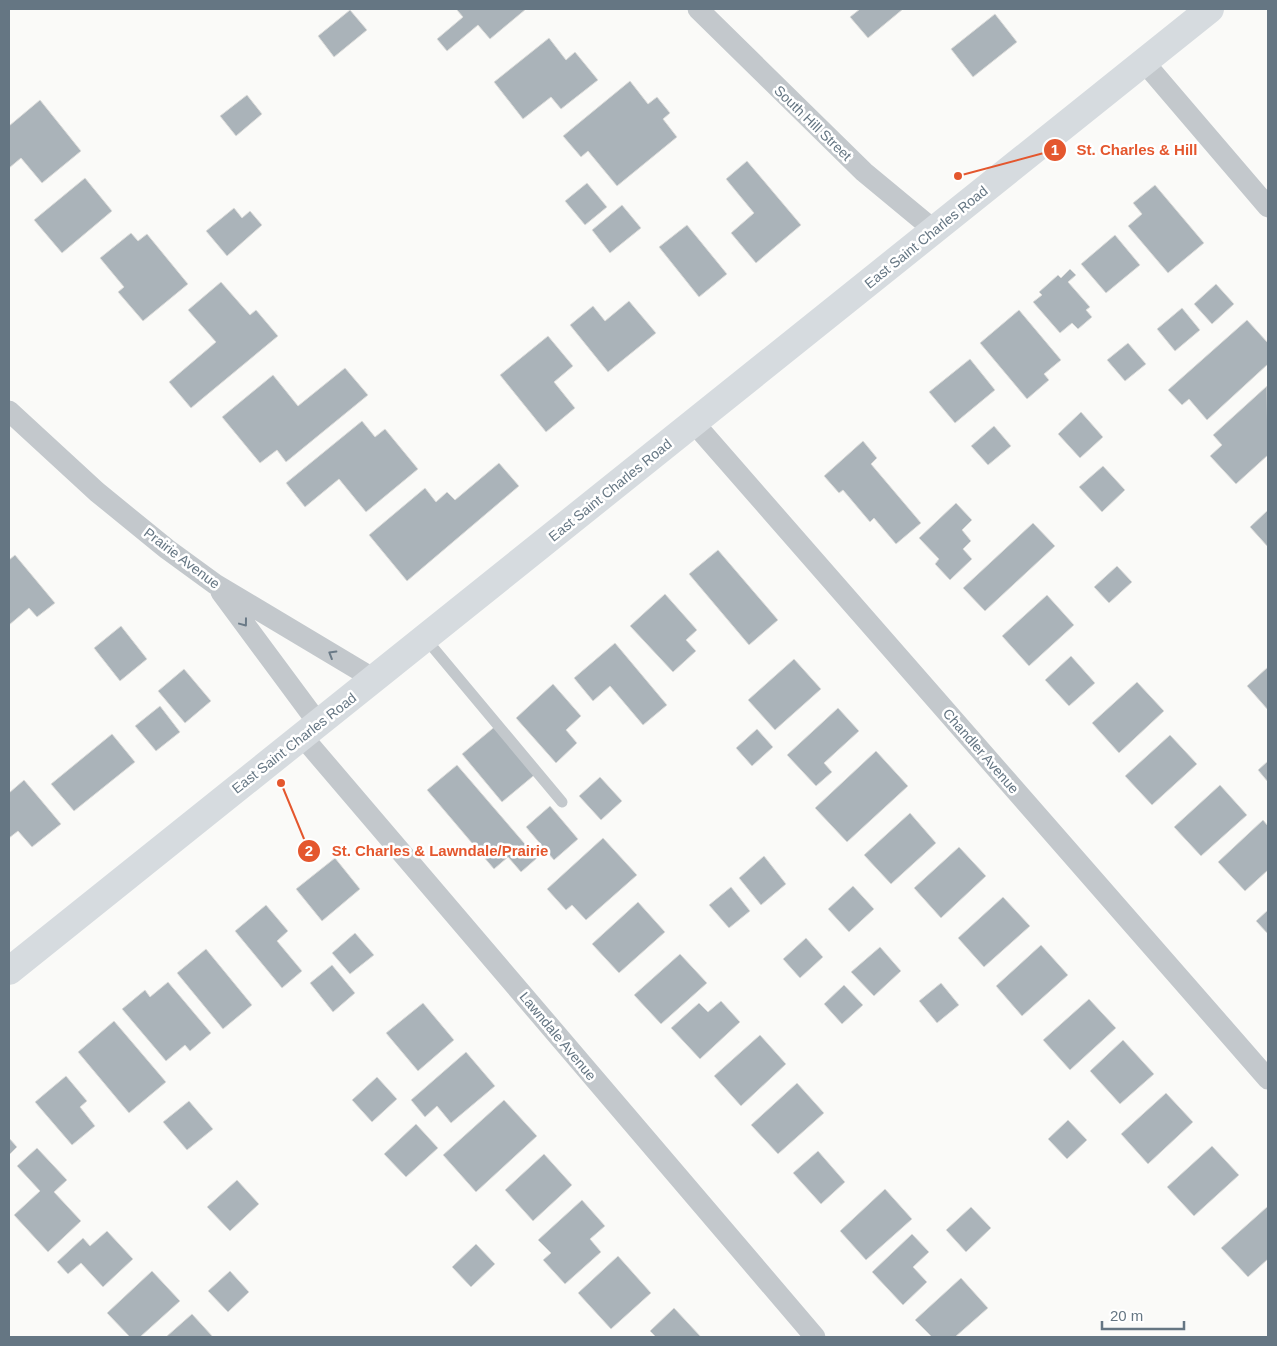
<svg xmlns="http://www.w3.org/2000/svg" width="1277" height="1346" font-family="Arial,sans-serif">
<rect width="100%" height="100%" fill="#fafaf8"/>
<path fill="#aab3b9" stroke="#dcdcda" d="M459,9H526L490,39L478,25L447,51L437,39L463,17L457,10Z
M860,9H903L868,38L850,17Z
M350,10L367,30L334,57L318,36Z
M995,14L1017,42L973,77L951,49Z
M549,38L566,60L575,52L598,80L561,109L551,97L523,119L494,82Z
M630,81L648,104L657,97L670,113L663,119L677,137L617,186L588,151L581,157L563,136Z
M247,95L262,114L236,136L220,116Z
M40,100L81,151L42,183L21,158L9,168V126Z
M747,161L801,225L756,263L731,233L754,213L726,179Z
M85,178L112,211L62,253L34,220Z
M587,183L607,207L585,225L565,201Z
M1155,185L1204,243L1168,273L1128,226L1142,214L1133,203Z
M622,205L641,228L610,253L592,230Z
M234,208L242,218L250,211L262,225L227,256L206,231Z
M687,225L727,274L699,297L659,247Z
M131,233L138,241L147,234L188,284L143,321L118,292L124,287L100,258Z
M1115,235L1140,265L1106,293L1081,264Z
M1070,269L1076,275L1068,282L1090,307L1086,310L1092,317L1078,329L1072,323L1060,333L1033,302L1042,295L1039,292L1058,275L1061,278Z
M221,282L250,315L256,310L278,336L191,408L169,382L216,342L188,310Z
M1216,284L1234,304L1212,324L1194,304Z
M629,301L656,333L608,372L570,325L593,306L605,321Z
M1182,308L1200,330L1175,351L1157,329Z
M1019,310L1061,360L1044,374L1049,380L1027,399L980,343Z
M1247,320L1268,343V364L1207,420L1189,399L1182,405L1168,390Z
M548,336L573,366L554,382L575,408L546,432L500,375Z
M1128,343L1146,364L1125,381L1107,360Z
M970,359L995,390L955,423L929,392Z
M345,368L368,395L286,462L277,450L260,463L222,417L273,375L298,406Z
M1267,386L1268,455L1236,484L1210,456L1222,445L1213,435Z
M1081,412L1103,437L1080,458L1058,434Z
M362,421L375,437L385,429L418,469L366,512L339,479L305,507L286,483Z
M994,426L1011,446L988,465L971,446Z
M863,441L877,458L871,464L921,523L896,544L874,518L870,522L843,490L839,493L824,476Z
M499,463L519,486L407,581L369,535L425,488L436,502L447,492L455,500Z
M1103,466L1125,490L1102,512L1079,487Z
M956,503L972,520L962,530L971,541L963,549L972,559L950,580L935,564L939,559L919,538Z
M1268,510V547L1250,527Z
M1033,523L1055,546L985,611L963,588Z
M718,550L778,620L749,645L689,574Z
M15,555L55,603L37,617L29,608L9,625V560Z
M1117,566L1132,582L1109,603L1094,587Z
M665,594L697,630L686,640L696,651L673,672L630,626Z
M1047,595L1074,625L1029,666L1002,636Z
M121,626L147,659L120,681L94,648Z
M615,643L667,705L643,725L610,686L593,701L574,678Z
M1071,656L1095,683L1069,706L1045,680Z
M794,659L821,689L775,730L748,700Z
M1268,667V710L1247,686Z
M184,669L211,701L185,723L158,691Z
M1137,682L1164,711L1119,753L1092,723Z
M553,684L581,716L566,730L577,743L556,763L516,718Z
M160,706L180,732L156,751L135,726Z
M838,708L859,731L824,763L832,772L816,786L787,755Z
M498,724L538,772L502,802L462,754Z
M757,729L773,747L752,766L736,748Z
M112,734L135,762L74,811L51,784Z
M1170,735L1197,764L1152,805L1125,776Z
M876,751L908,786L847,842L815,808Z
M1268,761V782L1258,770Z
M457,765L537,858L521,872L508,857L494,869L427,790Z
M600,777L622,801L601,820L579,796Z
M24,780L61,824L32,847L18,831L9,838V793Z
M1220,785L1247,815L1201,856L1174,827Z
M550,806L578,839L554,860L526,827Z
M910,813L936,843L891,884L864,855Z
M1263,820L1268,826V870L1245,891L1218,862Z
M603,838L637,875L586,920L572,905L566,910L547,889Z
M959,847L986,876L941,918L914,888Z
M764,856L786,884L761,905L739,878Z
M335,858L360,889L322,921L296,889Z
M853,886L874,909L849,932L828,909Z
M731,887L750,911L729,928L709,905Z
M1003,897L1030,926L984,967L958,938Z
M638,902L665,932L619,973L592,944Z
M266,905L288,931L277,941L302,971L282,988L235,931Z
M1268,910V934L1256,921Z
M355,933L374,955L350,974L332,953Z
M806,938L823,957L800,978L783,959Z
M1041,945L1068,975L1022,1016L996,986Z
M880,947L901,971L874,996L851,972Z
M206,949L252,1005L223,1029L177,973Z
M680,954L707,983L661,1024L634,995Z
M332,965L355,993L333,1012L310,983Z
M168,982L211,1033L190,1051L185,1045L166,1061L122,1009L145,990L150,997Z
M941,983L959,1005L937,1023L919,1001Z
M844,985L863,1005L842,1024L824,1004Z
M1089,999L1116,1028L1070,1070L1043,1040Z
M721,1001L740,1022L700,1059L671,1028L699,1003L708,1012Z
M423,1003L454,1040L418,1071L386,1033Z
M114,1021L166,1082L129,1113L78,1052Z
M760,1035L786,1064L741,1106L714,1076Z
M1123,1040L1154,1074L1120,1104L1090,1071Z
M466,1052L495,1086L451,1123L437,1106L425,1117L411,1100Z
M66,1076L87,1101L80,1107L95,1126L72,1145L35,1102Z
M377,1077L397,1099L372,1122L352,1100Z
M797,1083L824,1113L778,1154L751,1125Z
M1166,1093L1193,1122L1148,1164L1121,1134Z
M504,1100L537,1136L476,1192L443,1155Z
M189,1101L213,1129L187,1150L163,1122Z
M1068,1120L1087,1140L1067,1159L1048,1139Z
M416,1124L438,1148L406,1177L384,1154Z
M9,1138L17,1147L9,1155Z
M1212,1146L1239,1175L1194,1216L1167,1187Z
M37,1148L67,1180L54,1192L81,1221L48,1252L14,1215L40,1191L17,1166Z
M818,1151L845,1182L821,1204L793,1173Z
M544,1154L572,1185L533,1221L505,1190Z
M237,1180L259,1204L230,1231L207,1207Z
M885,1189L912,1219L866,1260L840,1231Z
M582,1200L605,1226L590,1239L601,1252L565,1284L543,1260L551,1253L538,1240Z
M971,1207L991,1228L966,1252L946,1230Z
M1267,1207L1268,1208V1259L1248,1277L1221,1248Z
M107,1231L133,1259L103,1287L81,1263L68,1274L57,1262L83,1238L90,1246Z
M912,1234L929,1252L913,1267L927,1282L903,1305L872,1272Z
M476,1244L495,1264L471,1287L452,1267Z
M618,1256L651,1293L611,1329L578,1293Z
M152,1271L180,1301L140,1337H130L107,1313Z
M230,1271L249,1292L228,1312L208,1291Z
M961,1278L988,1308L955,1337H932L915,1320Z
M674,1308L701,1337H656L650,1331Z
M192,1314L213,1337H166Z"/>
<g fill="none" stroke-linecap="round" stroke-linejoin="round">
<path stroke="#c3c8cc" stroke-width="11" d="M425,638L562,802"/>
<path stroke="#c3c8cc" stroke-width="21" d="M698,9L864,172L934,230
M1144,62L1268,207
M9,411L97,492L167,549L215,584L374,679
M694,423L1268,1079
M221,592L318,723
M302,736L815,1337"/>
<path stroke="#d6dbdf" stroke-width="28" d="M9,971L1210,9"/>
</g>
<defs><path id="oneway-chevron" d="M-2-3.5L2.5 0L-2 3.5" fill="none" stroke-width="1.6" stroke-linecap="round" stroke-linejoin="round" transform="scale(1.25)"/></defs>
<g stroke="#6a7a87">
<use href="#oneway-chevron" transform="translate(244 623) rotate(53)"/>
<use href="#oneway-chevron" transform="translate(332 654) rotate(-149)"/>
</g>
<g text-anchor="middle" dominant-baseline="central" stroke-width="5" stroke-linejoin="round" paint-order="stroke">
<g font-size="14" fill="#657683" stroke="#fff">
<text transform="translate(813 123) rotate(44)">South Hill Street</text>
<text transform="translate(926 237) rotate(-39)">East Saint Charles Road</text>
<text transform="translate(610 490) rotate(-39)">East Saint Charles Road</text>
<text transform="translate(182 558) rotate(37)">Prairie Avenue</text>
<text transform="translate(294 743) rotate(-38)">East Saint Charles Road</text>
<text transform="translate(981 751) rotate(49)">Chandler Avenue</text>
<text transform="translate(558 1036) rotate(50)">Lawndale Avenue</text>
</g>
</g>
<path fill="none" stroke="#e4572e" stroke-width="2" d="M958 176L1055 150M281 783L309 851"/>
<g fill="#e4572e" stroke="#fff" stroke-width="2">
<circle cx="958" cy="176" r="5"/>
<circle cx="281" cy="783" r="5"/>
<circle cx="1055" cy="150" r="12"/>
<circle cx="309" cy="851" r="12"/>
</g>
<g font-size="15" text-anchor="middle" font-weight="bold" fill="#fff">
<text x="1055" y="155">1</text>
<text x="309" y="856">2</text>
</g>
<g font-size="15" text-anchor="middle" font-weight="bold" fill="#e4572e" stroke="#fff" stroke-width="5" stroke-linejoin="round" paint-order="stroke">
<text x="1137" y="155">St. Charles &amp; Hill</text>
<text x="440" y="856">St. Charles &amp; Lawndale/Prairie</text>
</g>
<rect width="1277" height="1346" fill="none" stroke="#657683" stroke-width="20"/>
<path d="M1102 1321v8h82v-8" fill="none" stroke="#657683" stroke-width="2.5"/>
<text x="1110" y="1321" font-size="15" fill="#657683" stroke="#ffffff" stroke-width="4" paint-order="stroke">20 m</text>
</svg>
